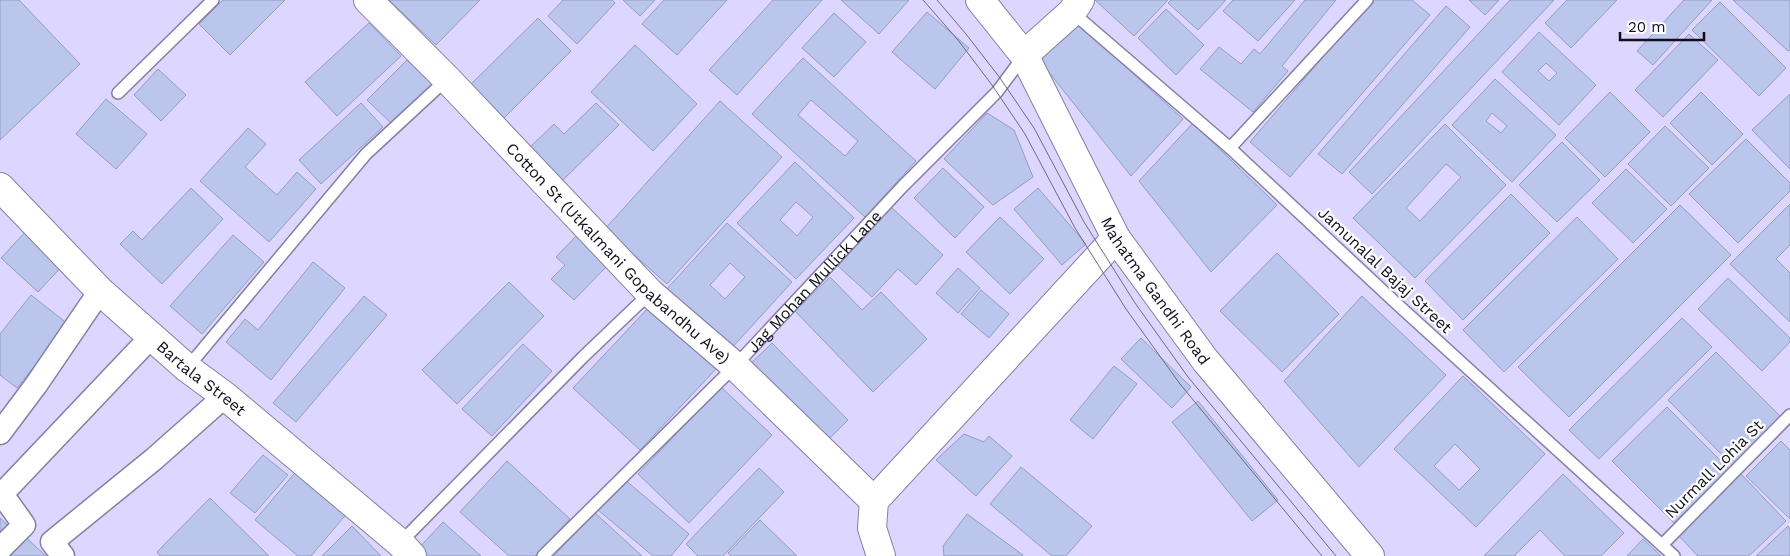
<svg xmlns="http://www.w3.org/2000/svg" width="1790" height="556" font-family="'Work Sans',sans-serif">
<rect width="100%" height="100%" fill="#ddd7ff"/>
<path fill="#bbc6ec" stroke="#929cc1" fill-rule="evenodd" d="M0,0H19L80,64L0,140Z
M223,0H285L230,55L199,24Z
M389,0H480L436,45Z
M563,0H612L615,3L577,44L548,16Z
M623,0H655L640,16Z
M664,0H727L677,55L642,24Z
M773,0H822L737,95L709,70Z
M841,0H909L879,34Z
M1095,0H1168L1134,36Z
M1171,0H1226L1198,30L1168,3Z
M1233,0H1295L1258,41L1223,11Z
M1305,0H1336L1282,66L1288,71L1253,112L1200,69L1219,47L1241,64L1254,49L1260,54Z
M1372,0H1412L1430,15L1290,177L1250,142Z
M1469,0H1499L1485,15Z
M1510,0H1554L1372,194L1349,172Z
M1567,0H1617L1571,48L1545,23Z
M1684,0H1712L1653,65L1637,51Z
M1733,0H1790V50L1788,51Z
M1720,2L1786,68L1759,96L1692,30Z
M1446,6L1470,27L1342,174L1318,154Z
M1166,9L1204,45L1176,75L1138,38Z
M927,12L969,48L935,89L892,52Z
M834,13L866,42L834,77L802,48Z
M538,18L571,51L498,124L464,91Z
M1072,18L1183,119L1131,176L1040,61Z
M369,23L401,56L337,116L305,82Z
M1539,32L1596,85L1559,125L1502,72ZM1546,63L1557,73L1549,81L1538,71Z
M1689,34L1718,60L1663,117L1635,90Z
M635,45L697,104L653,151L591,92Z
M803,58L916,161L865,217L752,114ZM811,100L858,141L845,156L798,115Z
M407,60L433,85L393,125L367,100Z
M158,69L186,95L161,121L134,95Z
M1495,79L1556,135L1512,182L1452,125ZM1492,113L1507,126L1501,133L1486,121Z
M1610,92L1650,132L1605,177L1565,138Z
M1701,92L1743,134L1712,165L1670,123Z
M1790,94V169L1752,130Z
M106,99L147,134L116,169L76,134Z
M720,101L782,157L667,284L605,229Z
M361,103L383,127L321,184L299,160Z
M596,103L619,125L560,183L527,150L554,124L564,134Z
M987,113L1014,130L1033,177L993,205L944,159Z
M1193,123L1277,205L1211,272L1139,181Z
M1445,124L1506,185L1415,278L1353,218ZM1446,164L1461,177L1420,221L1406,208Z
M1665,126L1709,168L1671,206L1628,164Z
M248,128L266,144L245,167L277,195L297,172L316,189L269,242L200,181Z
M1746,139L1790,183V191L1738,243L1689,194Z
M1562,142L1600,180L1557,222L1519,185Z
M795,162L854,218L796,279L737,223ZM796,202L813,217L797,236L780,220Z
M943,168L984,207L955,238L914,198Z
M1626,169L1667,209L1633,243L1592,203Z
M191,188L223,219L162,284L120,244L133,231L142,240Z
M1038,188L1086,244L1062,265L1014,209Z
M1511,194L1550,233L1463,320L1425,281Z
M1790,204V245L1776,259L1790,273V322L1730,264Z
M1680,205L1731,255L1569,417L1518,367Z
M891,207L943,255L916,285L898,269L872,297L838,266Z
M1000,217L1044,259L1010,294L966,252Z
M1577,217L1618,259L1504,372L1463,330Z
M727,223L792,282L729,351L664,292ZM730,263L745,277L725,299L710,285Z
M28,229L65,263L38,292L1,258Z
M579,233L610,263L574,300L551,279L565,265L556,257Z
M233,235L264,262L202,334L170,306Z
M1277,253L1339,314L1282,372L1220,311Z
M313,262L345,288L271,380L226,342L245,319L258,330Z
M958,268L980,288L958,313L936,293Z
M830,277L862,310L881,292L927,339L873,392L795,311Z
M1728,278L1790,338V342L1762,371L1698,309Z
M509,282L544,316L457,404L422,370Z
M981,290L1009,314L989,338L961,314Z
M31,295L68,324L17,388L0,375V334Z
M364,296L387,315L296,422L273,403Z
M1362,296L1446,375L1359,467L1284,381Z
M649,307L716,369L640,450L573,388Z
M1682,318L1712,347L1599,459L1569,430Z
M1141,338L1191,387L1172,408L1121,359Z
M772,343L848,420L824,444L748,366Z
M523,344L552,371L492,436L462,409Z
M1716,352L1782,418L1733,466L1668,400Z
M1114,366L1137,384L1093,439L1070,420Z
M1463,376L1545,454L1476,527L1394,449ZM1455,444L1480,469L1459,490L1434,466Z
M721,387L772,435L689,523L638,474Z
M1198,401L1278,500L1252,521L1172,422Z
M1667,407L1729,469L1674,523L1612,461Z
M964,434L984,442L989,436L1012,456L976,496L936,460Z
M1781,441L1790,450V519L1746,476Z
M263,455L288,475L255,513L230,493Z
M507,461L570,519L535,556H509L460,512Z
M1021,467L1092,526L1066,556H1052L990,504Z
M299,468L349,511L311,556H298L255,520Z
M759,468L784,492L723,556H698L686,544Z
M1563,474L1624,533L1601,556H1565L1540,530L1515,555L1516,556H1484Z
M1741,474L1786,521L1749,556H1698L1677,534Z
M624,479L689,534L671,556H653L598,510Z
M210,498L269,556H160L157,552Z
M594,512L642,556H554Z
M967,514L1023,555L1022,556H944L943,546Z
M0,518L11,528L0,540Z
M760,520L797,556H731L728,553Z
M443,522L481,556H426L418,549Z
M352,526L381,556H322Z
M1788,526L1790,529V556H1756Z
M22,534L46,556H1Z
M1643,539L1661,556H1627Z"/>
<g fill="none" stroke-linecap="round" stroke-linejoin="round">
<defs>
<g id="lane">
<path d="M1072,12L1230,148L1397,304L1674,556"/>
<path d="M118,93L213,0"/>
<path d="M1230,148L1367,0"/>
<path d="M187,368L366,154L447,79"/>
<path d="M400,543L583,357L650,293"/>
<path d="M1662,545L1790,415"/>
<path id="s1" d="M543,556L735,366L903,186L997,92L1023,57"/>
</g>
<path id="street" d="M0,433L36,385L100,291
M0,549L24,525L2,494L152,336
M63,556L52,542L154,459L225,396"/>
<g id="secondary">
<path id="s2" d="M368,0L447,79L650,293L735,366L874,501"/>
<path d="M1024,55L1072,12L1080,0"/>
<path id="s3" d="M0,187L100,291L187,368L225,396L400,543L412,556"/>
<path d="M881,556L872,528L874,501L1116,238"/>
</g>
<g id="primary">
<path id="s4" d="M980,0L1024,55L1116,238L1205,360L1370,556"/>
</g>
</defs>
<use href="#lane" stroke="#857fa3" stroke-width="14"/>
<use href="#street" stroke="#857fa3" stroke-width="25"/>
<use href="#secondary" stroke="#857fa3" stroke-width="30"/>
<use href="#primary" stroke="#857fa3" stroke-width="30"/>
<use href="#lane" stroke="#fff" stroke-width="11"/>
<use href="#street" stroke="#fff" stroke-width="22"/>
<use href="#secondary" stroke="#fff" stroke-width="28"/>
<use href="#primary" stroke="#fff" stroke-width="28"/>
<path stroke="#6d6982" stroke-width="1" d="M923,0L958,40L992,85L1025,134L1075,228L1126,309L1180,384L1322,556
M937,0L966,34L1000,78L1034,128L1084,222L1135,303L1188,377L1336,556"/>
</g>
<g text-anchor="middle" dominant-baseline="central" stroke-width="4.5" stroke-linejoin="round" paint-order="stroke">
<g font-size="16" fill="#100e1b" stroke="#fefefe">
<text stroke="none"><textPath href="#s2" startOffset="356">Cotton St (Utkalmani Gopabandhu Ave)</textPath></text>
<text transform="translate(1385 270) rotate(43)">Jamunalal Bajaj Street</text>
<text stroke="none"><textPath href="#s1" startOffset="386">Jag Mohan Mullick Lane</textPath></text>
<text stroke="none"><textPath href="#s4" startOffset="341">Mahatma Gandhi Road</textPath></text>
<text stroke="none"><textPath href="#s3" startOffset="278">Bartala Street</textPath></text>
<text transform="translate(1714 469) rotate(-45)">Nurmall Lohia St</text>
</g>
</g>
<path d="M1620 32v8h84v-8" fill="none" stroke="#100e1b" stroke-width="2.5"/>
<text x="1628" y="32" font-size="15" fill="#100e1b" stroke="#fefefe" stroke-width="4" paint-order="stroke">20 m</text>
</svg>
